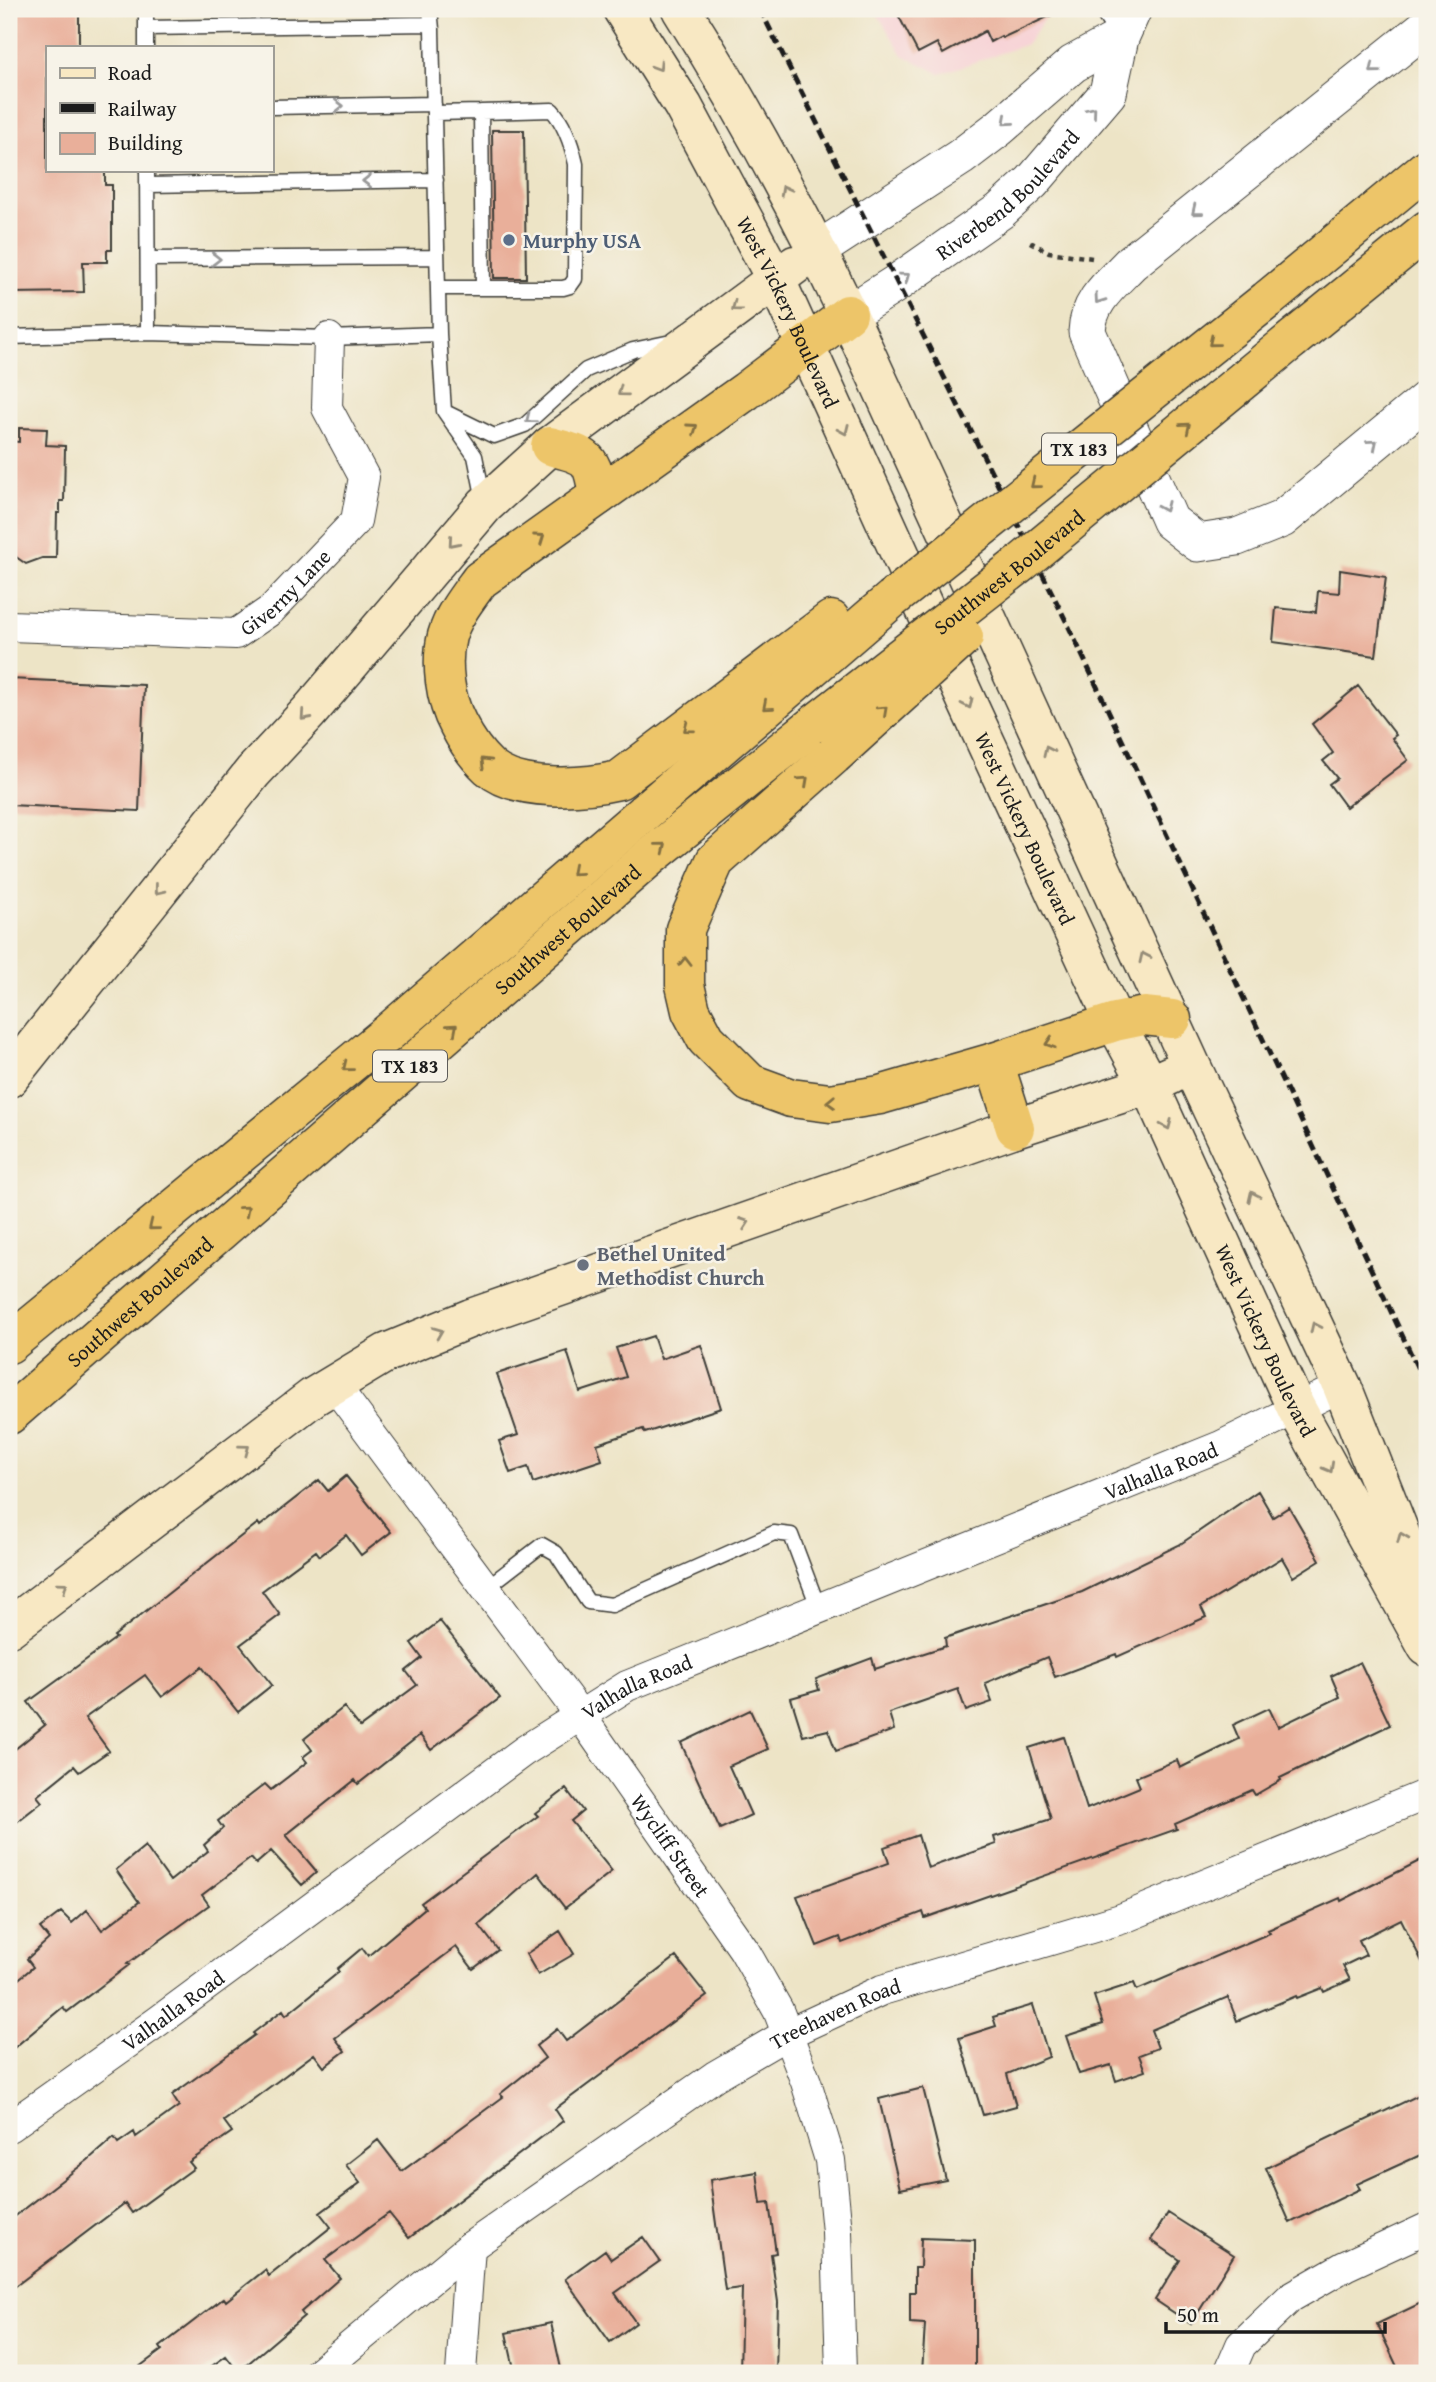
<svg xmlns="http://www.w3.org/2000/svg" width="1436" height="2382" font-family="'Gentium Book Plus',serif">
<rect width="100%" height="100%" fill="#f7f3e8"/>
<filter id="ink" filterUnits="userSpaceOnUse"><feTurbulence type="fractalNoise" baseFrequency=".0143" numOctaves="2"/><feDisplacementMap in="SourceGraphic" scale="14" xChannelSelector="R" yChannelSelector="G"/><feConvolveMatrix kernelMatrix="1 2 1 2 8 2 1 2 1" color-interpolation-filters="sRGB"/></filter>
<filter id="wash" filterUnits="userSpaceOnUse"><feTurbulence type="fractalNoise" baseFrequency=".00686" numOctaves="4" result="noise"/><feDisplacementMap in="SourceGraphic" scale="28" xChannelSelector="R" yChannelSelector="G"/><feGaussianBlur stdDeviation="1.57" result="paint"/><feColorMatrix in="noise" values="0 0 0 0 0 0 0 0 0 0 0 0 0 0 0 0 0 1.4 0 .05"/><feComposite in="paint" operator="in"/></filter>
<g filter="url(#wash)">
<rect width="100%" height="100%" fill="#ede4c6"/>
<path fill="#f7cfd4" d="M874,9H1051L1027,44L940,74L903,55Z"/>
<g id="blocks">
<path fill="#e9af9a" d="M9,9H79V47H47V170H105V185H112V250H107V262H83L84,292L9,293Z
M895,9H1065L1002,38L1001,36L990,42L985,31L943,54L937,43L918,53Z
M492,130H524L526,278H494Z
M19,428L47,429L46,445L65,446L64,501H60V513H57L56,558H42L26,564L9,552V441L19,442Z
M1340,570L1386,577L1376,656L1273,642L1276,608L1316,612L1318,591L1339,593Z
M9,679L144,685L139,811L9,805Z
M1358,686L1396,735L1392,738L1408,760L1346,807L1329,784L1337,778L1323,761L1333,753L1312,724Z
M653,1336L661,1359L701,1345L721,1408L645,1433L643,1429L597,1444L602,1460L533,1483L528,1467L510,1473L499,1441L518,1435L497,1374L567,1351L580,1392L626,1377L616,1348Z
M346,1476L391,1532L361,1555L346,1535L320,1556L316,1551L262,1591L280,1615L240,1645L272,1685L238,1712L202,1667L162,1697L145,1675L85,1718L109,1751L79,1772L74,1766L37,1796L42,1802L9,1828V1754L45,1725L28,1702L116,1638L114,1636L258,1523L260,1526L319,1480L328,1491Z
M1258,1491L1273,1517L1289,1507L1320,1560L1293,1577L1282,1558L1201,1607L1206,1617L1117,1657L1116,1654L1055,1677L1047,1657L985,1683L992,1702L966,1711L958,1689L889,1713L894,1730L836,1751L828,1730L803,1736L791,1698L819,1690L816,1679L872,1658L875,1669L946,1646L945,1638L1082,1592L1179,1545Z
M440,1621L500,1698L431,1750L420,1735L358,1784L355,1780L286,1835L317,1872L302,1885L271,1851L256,1864L251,1858L202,1895L209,1905L127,1964L129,1965L67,2012L63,2007L9,2052V1987L33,1967L27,1959L49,1939L40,1928L61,1912L72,1923L87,1910L102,1930L139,1902L116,1870L145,1846L170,1881L208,1851L204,1845L223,1828L218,1821L265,1784L271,1790L307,1762L303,1757L312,1750L304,1739L344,1707L360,1727L417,1685L406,1671L422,1658L411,1643Z
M1360,1662L1390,1725L1280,1778L1281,1780L1255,1795L1252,1790L1175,1824L1177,1829L925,1918L923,1912L842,1943L840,1937L817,1946L797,1896L889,1863L884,1847L918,1835L928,1868L996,1844L994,1837L1051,1819L1029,1748L1064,1737L1087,1809L1140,1787L1136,1777L1177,1760L1180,1768L1239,1739L1233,1725L1269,1708L1278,1727L1340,1697L1331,1676Z
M750,1710L768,1749L729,1766L751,1815L720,1829L681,1743Z
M566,1789L583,1811L571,1821L612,1871L565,1908L538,1873L479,1925L498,1950L473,1969L456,1947L335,2038L345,2051L324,2067L314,2054L224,2121L232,2132L189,2162L194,2168L132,2213L125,2203L9,2291V2221L88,2160L114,2137L118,2143L134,2132L136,2137L179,2106L172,2095L255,2035L253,2033L283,2010L286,2015L339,1972L337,1969L362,1948L368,1956L425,1908L421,1903L538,1816L535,1813Z
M1427,1857V1972L1401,1919L1359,1940L1366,1955L1343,1966L1350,1980L1324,1992L1322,1988L1297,1998L1296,1996L1237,2021L1228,1997L1151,2030L1158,2048L1139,2055L1145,2071L1116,2081L1111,2065L1079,2074L1066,2036L1103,2024L1094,1996L1134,1983L1137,1990L1270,1933L1268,1930L1340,1898L1341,1901Z
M560,1931L574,1954L538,1975L526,1954Z
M676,1957L707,1996L555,2109L563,2121L409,2238L389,2213L325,2260L340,2278L301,2312L304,2316L238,2372L226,2356L202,2373H131L162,2350L160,2347L224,2298L226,2301L265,2270L269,2276L331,2227L320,2213L360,2183L346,2165L378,2140L402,2171L503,2097L500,2094L545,2058L536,2046L557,2029L566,2041Z
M1033,2005L1049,2057L1007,2074L1016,2106L983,2115L959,2038L996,2026L993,2017Z
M923,2088L946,2180L900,2189L879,2099Z
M1427,2091V2152L1357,2184L1360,2189L1290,2223L1266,2168Z
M757,2172L761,2204L769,2203L776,2253L771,2254L778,2302L776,2373H740L742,2288L725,2290L710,2180Z
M1168,2213L1234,2255L1191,2324L1155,2300L1180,2260L1151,2240Z
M643,2237L660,2261L615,2293L636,2323L610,2342L565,2279L605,2250L611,2259Z
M921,2238L975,2240V2373H922L925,2324L910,2323V2292H915V2268H920Z
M1427,2300V2373H1400L1377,2324Z
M551,2323L562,2373H515L506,2333Z"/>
</g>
</g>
<g filter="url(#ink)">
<use href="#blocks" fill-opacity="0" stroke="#3b3a36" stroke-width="2"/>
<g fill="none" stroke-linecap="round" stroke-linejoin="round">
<defs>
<path id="service" d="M146,9V47
M430,9L432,29L439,334L444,411L475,456L484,500
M1100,9L1117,34
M146,28L431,24
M271,107L434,104
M481,112L552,110C564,123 572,146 576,164L575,279L570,286L563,288H483
M434,113L481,112L483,288H438
M147,170L148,333
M147,185L436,180
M148,259L437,257
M9,337L148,333L329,338L439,334
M445,412L494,436L525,425L586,370L633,350L671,342
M486,1588L542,1545L556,1553L588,1602L612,1605L774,1533L791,1535L819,1609"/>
<g id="minor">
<path id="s1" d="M9,626L236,634L271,610L356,521L364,477L327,408L329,338"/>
<path id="s2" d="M335,1386L580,1715L744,1950L778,2010L806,2082L830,2160L837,2232L841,2373"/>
<path id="s3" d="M9,2127L157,2022L524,1751L627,1686L1221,1446L1342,1386"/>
<path id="s4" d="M318,2373L470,2247L715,2076L787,2034L882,1990L1121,1919L1427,1794"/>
<path d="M461,2373L470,2247"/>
<path d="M1229,2373L1241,2345L1291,2297L1345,2266L1427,2228"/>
</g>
<g id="tertiary">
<path d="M1427,26L1131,263C1111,284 1088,301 1087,332L1170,521L1198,543L1237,537L1282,519L1427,399"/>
<path d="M818,250L961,157L999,128L1073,64L1120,38"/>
<path id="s5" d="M848,314L897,283L1000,211L1032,182L1108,93L1120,38L1133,9"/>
</g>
<g id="secondary">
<path id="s6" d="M622,9L683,106L775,278L967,702L1115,1022L1149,1085L1296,1408L1427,1647"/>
<path d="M681,9C743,107 798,209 848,314L1191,1065L1342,1386L1427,1601"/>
<path d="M9,1078L253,772L309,712L485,505L550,446L795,265"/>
<path d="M9,1628L313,1397L386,1353L471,1318L1015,1128L1149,1085L1171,1075"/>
</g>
<g id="motorway">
<path d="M1267,300L1427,168"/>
<path d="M1293,339L1427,230"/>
<path d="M550,446C588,456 592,456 598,496"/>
<path d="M831,620L619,780C584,788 518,793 489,767C476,755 466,740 458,724C445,700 440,663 447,636C453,615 467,598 480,580L746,391L848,314"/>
<path d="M833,756L715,861L685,929V985L691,1011L706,1039L750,1083L791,1098L830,1103L880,1095L994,1062L1115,1022L1144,1016L1172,1019"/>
<path d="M994,1062L1015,1128"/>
<path d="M9,1344L388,1033L892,599"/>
<path id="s7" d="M9,1415L651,856L816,723"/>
</g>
</defs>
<use href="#service" stroke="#3b3a36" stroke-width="17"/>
<use href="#minor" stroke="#3b3a36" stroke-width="32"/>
<use href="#tertiary" stroke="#3b3a36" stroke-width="39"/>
<use href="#secondary" stroke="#3b3a36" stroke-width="41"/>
<use href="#motorway" stroke="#3b3a36" stroke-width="41"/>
<path stroke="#3b3a36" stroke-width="4.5" stroke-dasharray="5 5" stroke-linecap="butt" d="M1030,242L1049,252L1092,258"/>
<use href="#service" stroke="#fff" stroke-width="14"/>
<use href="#minor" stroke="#fff" stroke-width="30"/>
<use href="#tertiary" stroke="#fff" stroke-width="37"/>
<use href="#secondary" stroke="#f8e8c3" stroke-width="38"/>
<use href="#motorway" stroke="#edc569" stroke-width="38"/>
<path stroke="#1c1c1c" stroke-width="5" stroke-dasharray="10 5" stroke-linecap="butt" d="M760,9L1068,625L1427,1388"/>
<defs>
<g id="motorway-bridge">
<path d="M892,599L1267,300"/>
<path id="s8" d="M816,723L1020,564L1293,339"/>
<path d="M833,756L964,637"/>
</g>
</defs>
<use href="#motorway-bridge" stroke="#3b3a36" stroke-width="41" stroke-linecap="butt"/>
<use href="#motorway-bridge" stroke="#edc569" stroke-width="38"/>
</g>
<defs><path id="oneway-chevron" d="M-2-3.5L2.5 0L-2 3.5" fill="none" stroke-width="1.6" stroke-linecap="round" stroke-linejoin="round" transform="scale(1.75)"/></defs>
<g stroke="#958c78">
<use href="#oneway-chevron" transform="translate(658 66) rotate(58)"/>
<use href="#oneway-chevron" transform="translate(785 190) rotate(-118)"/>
<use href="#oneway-chevron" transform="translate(736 307) rotate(143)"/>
<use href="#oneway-chevron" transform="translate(622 392) rotate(143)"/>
<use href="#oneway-chevron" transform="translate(844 430) rotate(66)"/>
<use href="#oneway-chevron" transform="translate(453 542) rotate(131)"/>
<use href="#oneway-chevron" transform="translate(968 704) rotate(65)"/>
<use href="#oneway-chevron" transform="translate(305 716) rotate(132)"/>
<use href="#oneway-chevron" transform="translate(1048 751) rotate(-115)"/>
<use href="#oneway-chevron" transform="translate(159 890) rotate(129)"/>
<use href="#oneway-chevron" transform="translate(1144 957) rotate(-115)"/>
<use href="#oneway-chevron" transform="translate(1167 1125) rotate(66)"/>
<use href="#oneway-chevron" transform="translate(1253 1196) rotate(-115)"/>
<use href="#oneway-chevron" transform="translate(745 1223) rotate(-19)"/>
<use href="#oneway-chevron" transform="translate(1315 1327) rotate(-115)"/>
<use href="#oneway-chevron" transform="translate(438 1332) rotate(-22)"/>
<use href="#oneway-chevron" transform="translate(245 1449) rotate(-37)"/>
<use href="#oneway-chevron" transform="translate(1329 1468) rotate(61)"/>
<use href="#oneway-chevron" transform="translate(1402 1537) rotate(-112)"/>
<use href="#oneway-chevron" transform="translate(63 1586) rotate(-37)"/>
</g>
<g stroke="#999">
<use href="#oneway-chevron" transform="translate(1374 69) rotate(141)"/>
<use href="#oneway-chevron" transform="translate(339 106) rotate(-1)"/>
<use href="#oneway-chevron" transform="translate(1092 111) rotate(-50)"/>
<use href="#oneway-chevron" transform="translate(1007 121) rotate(139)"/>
<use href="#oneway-chevron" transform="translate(367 181) rotate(179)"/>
<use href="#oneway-chevron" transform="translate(1196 211) rotate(141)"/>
<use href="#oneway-chevron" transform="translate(216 259)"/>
<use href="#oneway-chevron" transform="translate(905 277) rotate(-36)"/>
<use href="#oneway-chevron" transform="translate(1099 299) rotate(125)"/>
<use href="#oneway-chevron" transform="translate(530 419) rotate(142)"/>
<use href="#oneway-chevron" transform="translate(1373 444) rotate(-40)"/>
<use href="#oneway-chevron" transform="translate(1164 507) rotate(66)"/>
</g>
<g stroke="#847042">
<use href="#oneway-chevron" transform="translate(1213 342) rotate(141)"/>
<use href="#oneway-chevron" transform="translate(1186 427) rotate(-40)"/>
<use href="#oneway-chevron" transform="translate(693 428) rotate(-35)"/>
<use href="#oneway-chevron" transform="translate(1035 484) rotate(141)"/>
<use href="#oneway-chevron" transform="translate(540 538) rotate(-35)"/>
<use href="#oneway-chevron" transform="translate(767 706) rotate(139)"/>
<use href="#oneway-chevron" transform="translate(883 710) rotate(-42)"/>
<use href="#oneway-chevron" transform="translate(688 728) rotate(143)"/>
<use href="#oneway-chevron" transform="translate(485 762) rotate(-135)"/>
<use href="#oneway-chevron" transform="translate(804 781) rotate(-42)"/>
<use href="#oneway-chevron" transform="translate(662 847) rotate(-39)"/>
<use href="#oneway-chevron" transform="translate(576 871) rotate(139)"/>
<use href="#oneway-chevron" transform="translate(685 962) rotate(-90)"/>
<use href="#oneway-chevron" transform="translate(453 1028) rotate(-41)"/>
<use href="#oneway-chevron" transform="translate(1050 1043) rotate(162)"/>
<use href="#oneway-chevron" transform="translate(347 1067) rotate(141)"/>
<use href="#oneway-chevron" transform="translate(831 1102) rotate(178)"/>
<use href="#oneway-chevron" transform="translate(245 1210) rotate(-41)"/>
<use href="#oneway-chevron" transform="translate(153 1226) rotate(141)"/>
</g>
</g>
<circle fill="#5c6f8a" stroke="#f7f3e8" stroke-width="2.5" cx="509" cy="240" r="7"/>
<circle fill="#6b7280" stroke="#f7f3e8" stroke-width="2.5" cx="583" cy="1265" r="7"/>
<g text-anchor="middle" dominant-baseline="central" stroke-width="5" stroke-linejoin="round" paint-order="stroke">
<g fill="#f7f3e8" stroke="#5e5c59" stroke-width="2">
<rect x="1042" y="433.5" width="74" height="31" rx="5"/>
<rect x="373" y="1050.5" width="74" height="31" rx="5"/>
</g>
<g font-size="19" font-weight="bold" fill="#1c1c1c">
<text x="1079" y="449">TX 183</text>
<text x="410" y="1066">TX 183</text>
</g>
<g font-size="21" fill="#1c1c1c" stroke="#f7f3e8">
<text stroke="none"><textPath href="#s5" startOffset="200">Riverbend Boulevard</textPath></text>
<text stroke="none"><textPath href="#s6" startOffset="346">West Vickery Boulevard</textPath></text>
<text stroke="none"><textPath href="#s8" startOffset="245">Southwest Boulevard</textPath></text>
<text stroke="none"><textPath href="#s1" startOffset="292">Giverny Lane</textPath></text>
<text stroke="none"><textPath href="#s6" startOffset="914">West Vickery Boulevard</textPath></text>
<text stroke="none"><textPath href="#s7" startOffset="740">Southwest Boulevard</textPath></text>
<text stroke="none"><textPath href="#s7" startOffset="173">Southwest Boulevard</textPath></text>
<text stroke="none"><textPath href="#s6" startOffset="1480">West Vickery Boulevard</textPath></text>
<text stroke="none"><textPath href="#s3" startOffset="1335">Valhalla Road</textPath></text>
<text stroke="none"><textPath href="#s3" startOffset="768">Valhalla Road</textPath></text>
<text stroke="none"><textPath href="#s2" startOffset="569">Wycliff Street</textPath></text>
<text stroke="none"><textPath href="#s3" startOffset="201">Valhalla Road</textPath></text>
<text stroke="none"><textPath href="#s4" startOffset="632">Treehaven Road</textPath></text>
</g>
<g font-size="21" font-weight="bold" fill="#4e5e75" stroke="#f7f3e8" text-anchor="start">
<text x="523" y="240">Murphy USA</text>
</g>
<g font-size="21" font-weight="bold" fill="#5b616d" stroke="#f7f3e8" text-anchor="start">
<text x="597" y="1253">Bethel United<tspan x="597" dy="24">Methodist Church</tspan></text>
</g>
</g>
<rect width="1436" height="2382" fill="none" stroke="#f7f3e8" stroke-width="35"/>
<rect x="46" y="46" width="228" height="126" fill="#f7f3e8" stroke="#9f9d96" stroke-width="2"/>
<rect x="60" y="68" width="35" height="10" fill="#f8e8c3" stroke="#9f9d96" stroke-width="2"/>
<text x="108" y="80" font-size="21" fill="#1c1c1c">Road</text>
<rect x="60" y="103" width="35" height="10" fill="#1c1c1c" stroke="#9f9d96" stroke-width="2"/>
<text x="108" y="116" font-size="21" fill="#1c1c1c">Railway</text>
<rect x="60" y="133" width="35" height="21" fill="#e9af9a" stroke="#9f9d96" stroke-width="2"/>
<text x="108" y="150" font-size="21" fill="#1c1c1c">Building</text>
<path d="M1166 2322v10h219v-10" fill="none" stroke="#1c1c1c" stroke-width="3.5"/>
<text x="1177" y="2322" font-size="21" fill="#1c1c1c" stroke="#f7f3e8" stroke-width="5" paint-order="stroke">50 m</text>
</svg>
